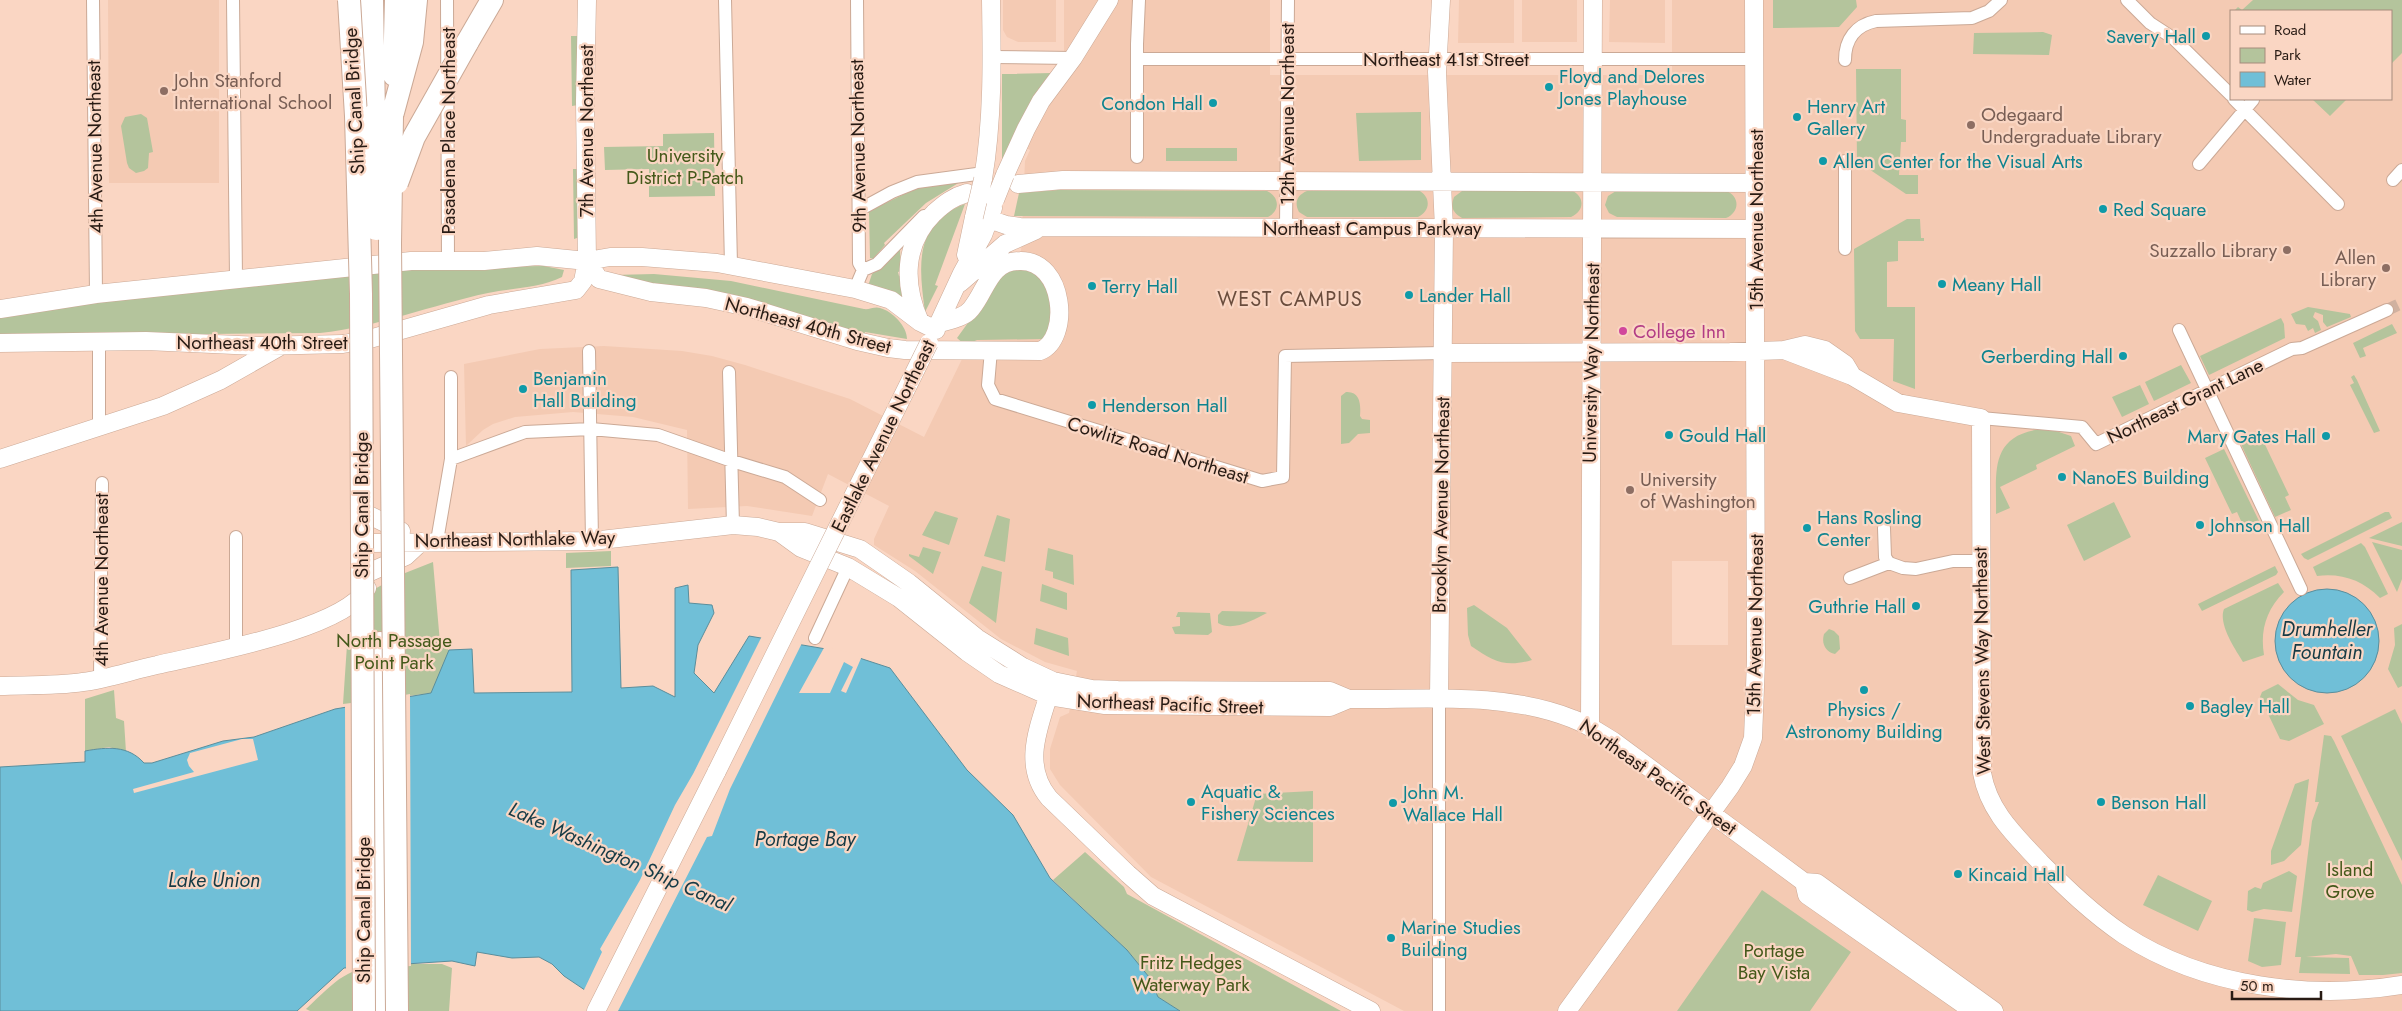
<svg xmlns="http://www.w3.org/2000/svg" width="2402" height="1011" font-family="Jost,sans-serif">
<rect width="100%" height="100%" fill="#fad6c3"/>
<path fill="#f4cab3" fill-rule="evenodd" d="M108,0H219V183H109Z
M1003,0H1056V42H1018L1007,37L1003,30Z
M1064,0H1270V75H1672V0H2402V1011H1404L1151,877L1060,785L1050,769V749L1060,717L1069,713L1077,671L1045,662L1001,639L915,571L874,545V539L889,506L828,474L812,516L747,506L688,509L687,430L633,417L573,412L515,417L493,424L483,430L466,446L464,364L540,349L604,346L682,351L712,356L745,365L850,399L924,437L1002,277L1021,251L1025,161L1030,150L1009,139L1064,74ZM2231,11H2391V99H2231ZM1672,561H1728V645H1672Z
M1459,0H1514V43H1458Z
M1522,0H1577V42H1522Z
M1610,0H1665V43L1609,42Z"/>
<path fill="#b4c49c" d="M1773,0H1856L1857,7L1839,27L1773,28Z
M2253,0H2402V53L2391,64V11H2234L2238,7L2242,10Z
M2043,32L2052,35L2049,55L1973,54L1974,33Z
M571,36H577L578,105L572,106Z
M1856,69H1901V119L1906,120V142H1901L1899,175H1918V194H1906L1857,161Z
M1053,73L1002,167V74Z
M2312,99H2347L2330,116Z
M1421,112V160L1359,161L1356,113Z
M141,114L147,118L153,152L149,153L148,168L144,171L136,173L129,168L127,163L121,126L125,117Z
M714,133L715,196L649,197V169L605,170L604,147L663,146V134Z
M1166,148H1237V161H1166Z
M573,169H579L580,237L574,239Z
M960,182L926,203L884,243L885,245L873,259L870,258L869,211L919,187Z
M1058,190L1267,191C1280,197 1280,211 1268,217L1014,216L1019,193Z
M1418,190C1431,196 1431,211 1418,217H1307L1299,212C1294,203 1297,195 1307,191Z
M1571,190C1585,196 1585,211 1571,217L1462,218C1453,213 1450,207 1454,197L1462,191Z
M1616,191H1726C1740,196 1740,212 1726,218L1617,217L1609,213L1605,205L1608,196Z
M965,204L935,285L938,286L925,312C919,267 913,223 965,204Z
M1907,219H1920L1921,238H1924V241H1898V261L1887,262V307H1915V389L1893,381L1894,339H1860L1855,331L1854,249Z
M900,248L901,271L898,272L899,276H901L902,298L868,286L872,274Z
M544,266L564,270L562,277C540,288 512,288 488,293C431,305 378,327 320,333L0,336V317L52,307L410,268Z
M1032,269L1050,289L1053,328L1042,339L977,340L965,345L957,338L1006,270Z
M654,274L731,281L864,309C869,310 875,306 880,308C892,311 907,326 907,339L865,332L864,336L628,282L613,275Z
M2308,307L2350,314L2351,317L2327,327L2323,322V315L2315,312L2313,317L2318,321L2321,330L2315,333L2313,328L2308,331L2305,325L2296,324L2291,314Z
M2281,318L2284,324L2285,338L2209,375L2200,356Z
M2392,324L2397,333L2363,348L2366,356L2360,358L2353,343Z
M2181,365L2191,383L2154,401L2145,382Z
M2354,375L2357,380L2380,431L2374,433L2350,385L2354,383L2351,377Z
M2140,385L2149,404L2122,417L2112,397Z
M1346,392C1360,391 1361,404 1360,416L1362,419L1370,420V433L1358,434L1349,443L1341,444V396Z
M2035,430H2053L2071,436L2075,446L2036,465L2037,469L2000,487L2010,508L1996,514C1997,477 1988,439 2035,430Z
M2259,432L2289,495L2285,497L2291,510L2275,517L2240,442Z
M2224,449L2261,525L2246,532L2237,512L2232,514L2205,458Z
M2114,502L2131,537L2084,561L2067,525Z
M935,511L958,518L949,545L922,535Z
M2385,512H2389L2392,518L2308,560L2304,558L2301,554Z
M997,515L1010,519L1005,562L984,556Z
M2402,522V546L2369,538Z
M2372,542L2402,550V579L2397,592Z
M2361,543L2365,547L2388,594L2380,598C2362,580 2342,573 2317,576L2313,567Z
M923,547L941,552L933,574L909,556V554L919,557Z
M1048,548L1073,555L1074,585L1053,578V572L1045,570Z
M611,551V566L566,568V553Z
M433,562L440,643L449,650L432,693L343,704L347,645L362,596L400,575Z
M982,566L1002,572L996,623L969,603Z
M2275,566L2278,572L2276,575L2202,611L2198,604Z
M2278,583L2284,592C2266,610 2260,631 2264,655L2243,662C2235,649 2218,624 2224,609Z
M1042,584L1067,593V610L1040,601Z
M1474,605L1507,628L1532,660C1505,668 1493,661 1471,646L1468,635L1467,608Z
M1222,611L1264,612L1267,613C1253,620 1233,632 1218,623V615Z
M1178,612L1210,613L1212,632L1208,635L1175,634L1172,627L1180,626V617H1176Z
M2402,624V686L2398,688L2388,669L2395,645L2394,628Z
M1036,628L1068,638L1069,656L1034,644Z
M1829,629L1834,631L1839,636L1840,649L1835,654C1826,652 1821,644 1824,634Z
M2278,684L2298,700L2314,705L2324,724L2289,741L2280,739L2260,697L2262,692Z
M114,690L116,718L124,721L126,752L109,747L85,751V699Z
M2395,709L2402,724V861L2341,736Z
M2324,735L2331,736L2334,741L2402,885V973L2383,975H2359L2351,956L2336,954L2306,957L2349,958L2350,974L2299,973L2301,957H2295L2312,821L2319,802H2315Z
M2309,779L2301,845L2284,861L2271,865V851L2295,784Z
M1313,791V862L1237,861L1257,794Z
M1085,852L1124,887L1127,894L1341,1011H1180L1158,997L1149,977L1127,950L1053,880Z
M2289,871L2297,876L2292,912L2264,909L2252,912L2247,910L2248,891L2255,887L2261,889L2263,883Z
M2158,875L2212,901L2198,931L2143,905Z
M1762,890L1851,952L1810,1011H1677Z
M2254,918L2286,922L2281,965L2262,967L2248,961Z
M391,964H442L452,968L449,1011H310L306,1009C339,978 345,968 391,964Z"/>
<path fill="#70bfd7" stroke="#5a8e9c" d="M618,567L621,688L653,686L675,697V588L688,585L689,603L712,605L714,613L698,645L694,673L714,693L749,636L838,651L890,668L967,770L1013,815L1050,878L1127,950L1149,977L1158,997L1180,1011H616L564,976L552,964L539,957L512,958L477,952L475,966L452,961L344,968L297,1011H0V767L85,762V751C107,747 128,745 144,763H152L223,741L254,737L335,709L431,693L449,650L472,649L474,693L572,692L571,570Z
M2275 641a52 52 0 1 1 104 0a52 52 0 1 1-104 0Z"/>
<path fill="#fad6c3" d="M762,636L802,643L730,789L712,836L707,837L618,1011H612L583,992L602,952L600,949L640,880L675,805L693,774Z
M825,646L862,656L846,693L841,691L853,667L844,662L830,693H799Z
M410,694L411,966L346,970L345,705Z
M242,739H253L258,760L134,793L133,789L194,772L189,766L187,760L190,753Z"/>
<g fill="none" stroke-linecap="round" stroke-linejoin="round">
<path stroke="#d0b1a0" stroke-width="12" stroke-dasharray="12 6" stroke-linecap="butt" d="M2387,310L2402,303"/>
<defs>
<path id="street" d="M93,0L96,294
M233,0L236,279
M447,0L448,261
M725,0L731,265
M2127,0L2150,23L2173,38L2231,95
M992,57L1073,58
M1137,59H1755
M1845,60C1845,39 1856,25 1876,21L1972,18L1989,11L2001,0
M2234,99L2338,204
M1137,157V44L1139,0
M2199,164L2253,100
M2393,180L2402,170
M859,210L892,192L917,182L984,173
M1286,228L1288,0
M1845,249V161
M863,270L877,264L924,216
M855,289L863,270L859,263L857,0
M2179,330L2301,589
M99,342V428
M991,350L988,385L995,399L1262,481L1283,477L1285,356L1443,353
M589,351L592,541
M729,372L733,525
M1981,418L2082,427L2096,444L2292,349L2302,348L2387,310
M451,459L525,432L591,429L658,435L732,461L785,477L820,500
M1884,528L1885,557L1889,563L1903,568L1916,569L1953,561H1974
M236,537V646
M437,541L451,459V377
M1850,578L1889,563
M815,638L848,567
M100,678L102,483
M1439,700V1011"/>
<path id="secondary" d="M1005,175L1026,129L1041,101L1073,58L1109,0
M983,179C993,120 992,59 991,0
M1018,184L1063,180L1755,183
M985,205L989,219L1006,225L1020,227L1756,229
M966,255L974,217
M587,261L599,279L651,292L706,298L747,307L857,341L888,348L905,350L1040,351C1071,339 1065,260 1020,261C989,261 987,290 971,309C964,318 950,320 940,323
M960,283L1005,244L1036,230
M0,309L96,294L411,261H484L537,256L587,261L610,257H642L717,263L855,289L891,300L920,322L936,330
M920,322C903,284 903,244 934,213C945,203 953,197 967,193
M936,329L962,273L983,235L993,208
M0,343L146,341L259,346L343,344L366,340L489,305L576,290L583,281L587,261L585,101L587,0
M1784,350L1852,376L1898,403L1981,418L1982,773C1989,812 2015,835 2041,863C2067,889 2093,914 2124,935C2204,987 2310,1000 2402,985
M1443,353L1730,352L1784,350L1805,345L1825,350L1845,364L1851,374
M0,459L163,406L221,380L279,347
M369,515L401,531
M779,532L801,548L848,567L899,598L967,652L999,674L1049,696L1105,705L1330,707L1349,699
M370,543L592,541L733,525L758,527L779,532H805L860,549L909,583L977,638L1023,667L1053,681L1092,689L1118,690L1330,691L1349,699C1423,700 1503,691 1573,719C1587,724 1600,733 1613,741L1804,882L1817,883L1994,1011
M370,572L406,556L421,542
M1052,684C1041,723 1020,763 1049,798L1128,874L1153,896L1371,1011
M0,686C27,685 56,686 83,682C108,679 133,670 157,665C204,654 345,629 367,588
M1439,700L1444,229L1437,72L1441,0
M1590,726L1593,0
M1804,882L1807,895L1973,1011
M596,1011L717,771
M1567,1011L1730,787L1743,766L1753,738L1756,661L1754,0"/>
<path id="highway" d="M372,0L374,115
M467,43L492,0
M394,75L396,0
M392,116L412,42L416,0
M380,643L381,1011"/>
</defs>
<use href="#street" stroke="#cba996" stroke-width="14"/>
<use href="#secondary" stroke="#cba996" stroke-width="19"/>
<use href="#highway" stroke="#cba996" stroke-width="24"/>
<use href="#street" stroke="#fff" stroke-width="12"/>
<use href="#secondary" stroke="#fff" stroke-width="18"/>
<use href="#highway" stroke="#fff" stroke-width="22"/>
<defs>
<path id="secondary-bridge" d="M995,200L1005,175
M974,217L983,179
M717,771L929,343"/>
<path id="highway-bridge" d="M349,0L356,116L361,294L364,1011
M374,115L376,229
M392,116L390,243L397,1011
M397,183L414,137L467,43"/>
</defs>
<use href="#secondary-bridge" stroke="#cba996" stroke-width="19" stroke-linecap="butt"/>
<use href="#highway-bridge" stroke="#cba996" stroke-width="24" stroke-linecap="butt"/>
<use href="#secondary-bridge" stroke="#fff" stroke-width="18"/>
<use href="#highway-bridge" stroke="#fff" stroke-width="22"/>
</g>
<g fill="#0f9aa8" stroke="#fad6c3" stroke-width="2">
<circle cx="2206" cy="36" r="5"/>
<circle cx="1549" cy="87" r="5"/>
<circle cx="1213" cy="103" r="5"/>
<circle cx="1797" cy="117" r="5"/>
<circle cx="1823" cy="161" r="5"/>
<circle cx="2103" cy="209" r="5"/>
<circle cx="1942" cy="284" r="5"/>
<circle cx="1092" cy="286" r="5"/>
<circle cx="1409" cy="295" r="5"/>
<circle cx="2123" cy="356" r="5"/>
<circle cx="523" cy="389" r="5"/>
<circle cx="1092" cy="405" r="5"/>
<circle cx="1669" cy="435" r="5"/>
<circle cx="2326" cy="436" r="5"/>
<circle cx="2062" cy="477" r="5"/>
<circle cx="2200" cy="525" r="5"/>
<circle cx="1807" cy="528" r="5"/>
<circle cx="1916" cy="606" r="5"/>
<circle cx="1864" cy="690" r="5"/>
<circle cx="2190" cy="706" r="5"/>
<circle cx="1191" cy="802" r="5"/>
<circle cx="2101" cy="802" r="5"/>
<circle cx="1393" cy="803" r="5"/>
<circle cx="1958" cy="874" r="5"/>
<circle cx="1391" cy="938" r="5"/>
</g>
<g fill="#8d6e63" stroke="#fad6c3" stroke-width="2">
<circle cx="164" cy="91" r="5"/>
<circle cx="1971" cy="125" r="5"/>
<circle cx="2287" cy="250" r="5"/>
<circle cx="2386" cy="268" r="5"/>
<circle cx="1630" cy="490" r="5"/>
</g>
<circle fill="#d1479c" stroke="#fad6c3" stroke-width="2" cx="1623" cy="331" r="5"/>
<g text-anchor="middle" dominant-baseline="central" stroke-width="4.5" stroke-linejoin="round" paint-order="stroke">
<g font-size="19" fill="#0d838f" stroke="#fad6c3" text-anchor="start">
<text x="2196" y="36" text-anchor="end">Savery Hall</text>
<text x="1559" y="76">Floyd and Delores<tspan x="1559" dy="22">Jones Playhouse</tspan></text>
<text x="1203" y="103" text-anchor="end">Condon Hall</text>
<text x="1807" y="106">Henry Art<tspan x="1807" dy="22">Gallery</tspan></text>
<text x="1833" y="161">Allen Center for the Visual Arts</text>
<text x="2113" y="209">Red Square</text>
<text x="1952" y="284">Meany Hall</text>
<text x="1102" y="286">Terry Hall</text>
<text x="1419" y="295">Lander Hall</text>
<text x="2113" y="356" text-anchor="end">Gerberding Hall</text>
<text x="533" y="378">Benjamin<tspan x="533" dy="22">Hall Building</tspan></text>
<text x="1102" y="405">Henderson Hall</text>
<text x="1679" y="435">Gould Hall</text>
<text x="2316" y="436" text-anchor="end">Mary Gates Hall</text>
<text x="2072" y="477">NanoES Building</text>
<text x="1817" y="517">Hans Rosling<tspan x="1817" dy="22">Center</tspan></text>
<text x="2210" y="525">Johnson Hall</text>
<text x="1906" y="606" text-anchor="end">Guthrie Hall</text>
<text x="2200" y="706">Bagley Hall</text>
<text x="1864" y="709" text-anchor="middle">Physics /<tspan x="1864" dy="22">Astronomy Building</tspan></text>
<text x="1201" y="791">Aquatic &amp;<tspan x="1201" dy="22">Fishery Sciences</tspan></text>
<text x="1403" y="792">John M.<tspan x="1403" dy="22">Wallace Hall</tspan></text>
<text x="2111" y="802">Benson Hall</text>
<text x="1968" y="874">Kincaid Hall</text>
<text x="1401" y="927">Marine Studies<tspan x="1401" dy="22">Building</tspan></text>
</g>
<g font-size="19" fill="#281b14" stroke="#fad6c3">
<text x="1446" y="59">Northeast 41st Street</text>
<text transform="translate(354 101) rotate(-93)">Ship Canal Bridge</text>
<text transform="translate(1287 114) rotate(-90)">12th Avenue Northeast</text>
<text transform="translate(448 131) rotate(-90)">Pasadena Place Northeast</text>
<text transform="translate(586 131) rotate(-90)">7th Avenue Northeast</text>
<text transform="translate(858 146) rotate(-91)">9th Avenue Northeast</text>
<text transform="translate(95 147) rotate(-91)">4th Avenue Northeast</text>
<text transform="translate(1756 220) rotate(-90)">15th Avenue Northeast</text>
<text x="1372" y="228">Northeast Campus Parkway</text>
<text transform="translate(808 325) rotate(15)">Northeast 40th Street</text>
<text x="262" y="342">Northeast 40th Street</text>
<text transform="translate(1591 363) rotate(-89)">University Way Northeast</text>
<text transform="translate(2185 401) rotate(-26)">Northeast Grant Lane</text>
<text transform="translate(883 436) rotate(-64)">Eastlake Avenue Northeast</text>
<text transform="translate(1158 450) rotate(17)">Cowlitz Road Northeast</text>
<text transform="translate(361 505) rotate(-90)">Ship Canal Bridge</text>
<text transform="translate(1441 505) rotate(-89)">Brooklyn Avenue Northeast</text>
<text transform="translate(515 539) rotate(-1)">Northeast Northlake Way</text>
<text transform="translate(101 580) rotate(-90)">4th Avenue Northeast</text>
<text transform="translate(1755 625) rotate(-89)">15th Avenue Northeast</text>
<text transform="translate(1982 661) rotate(-91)">West Stevens Way Northeast</text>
<text transform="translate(1170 704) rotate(2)">Northeast Pacific Street</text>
<text transform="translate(1658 777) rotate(35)">Northeast Pacific Street</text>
<text transform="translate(363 910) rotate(-90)">Ship Canal Bridge</text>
</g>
<g font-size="19" fill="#785e54" stroke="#fad6c3" text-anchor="start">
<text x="174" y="80">John Stanford<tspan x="174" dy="22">International School</tspan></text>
<text x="1981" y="114">Odegaard<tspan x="1981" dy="22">Undergraduate Library</tspan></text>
<text x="2277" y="250" text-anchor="end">Suzzallo Library</text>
<text x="2376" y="257" text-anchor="end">Allen<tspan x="2376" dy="22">Library</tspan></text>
<text x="1640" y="479">University<tspan x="1640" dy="22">of Washington</tspan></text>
</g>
<g font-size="19" fill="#44591a" stroke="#fad6c3">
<text x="685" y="155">University<tspan x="685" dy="22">District P-Patch</tspan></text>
<text x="394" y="640">North Passage<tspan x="394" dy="22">Point Park</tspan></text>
<text x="2350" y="869">Island<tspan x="2350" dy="22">Grove</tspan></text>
<text x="1774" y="950">Portage<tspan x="1774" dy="22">Bay Vista</tspan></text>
<text x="1191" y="962">Fritz Hedges<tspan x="1191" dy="22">Waterway Park</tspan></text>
</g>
<g font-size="19" fill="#b23c85" stroke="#fad6c3" text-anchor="start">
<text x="1633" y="331">College Inn</text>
</g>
<g font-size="20" letter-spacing="1" fill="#6a4d3d" stroke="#fad6c3">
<text x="1290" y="299">WEST CAMPUS</text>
</g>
<g font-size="20" font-style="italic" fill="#153a45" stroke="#fad6c3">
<text x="2327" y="629">Drumheller<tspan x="2327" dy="23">Fountain</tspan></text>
<text x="805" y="839">Portage Bay</text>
<text transform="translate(620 857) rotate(24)">Lake Washington Ship Canal</text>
<text x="214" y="880">Lake Union</text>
</g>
</g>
<rect x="2230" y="10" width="162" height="90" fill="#fad6c3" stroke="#a68b7d"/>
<rect x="2240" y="26" width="25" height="8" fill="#ffffff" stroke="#a68b7d"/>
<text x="2274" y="35" font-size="15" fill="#281b14">Road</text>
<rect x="2240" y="48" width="25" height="15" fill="#b4c49c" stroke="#a68b7d"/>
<text x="2274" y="60" font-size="15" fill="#281b14">Park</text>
<rect x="2240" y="72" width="25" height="15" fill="#70bfd7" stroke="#a68b7d"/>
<text x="2274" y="85" font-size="15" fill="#281b14">Water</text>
<path d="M2232 991v8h89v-8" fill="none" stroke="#281b14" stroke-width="2.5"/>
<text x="2240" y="991" font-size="15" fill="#281b14" stroke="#fad6c3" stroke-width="4" paint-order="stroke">50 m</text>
</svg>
